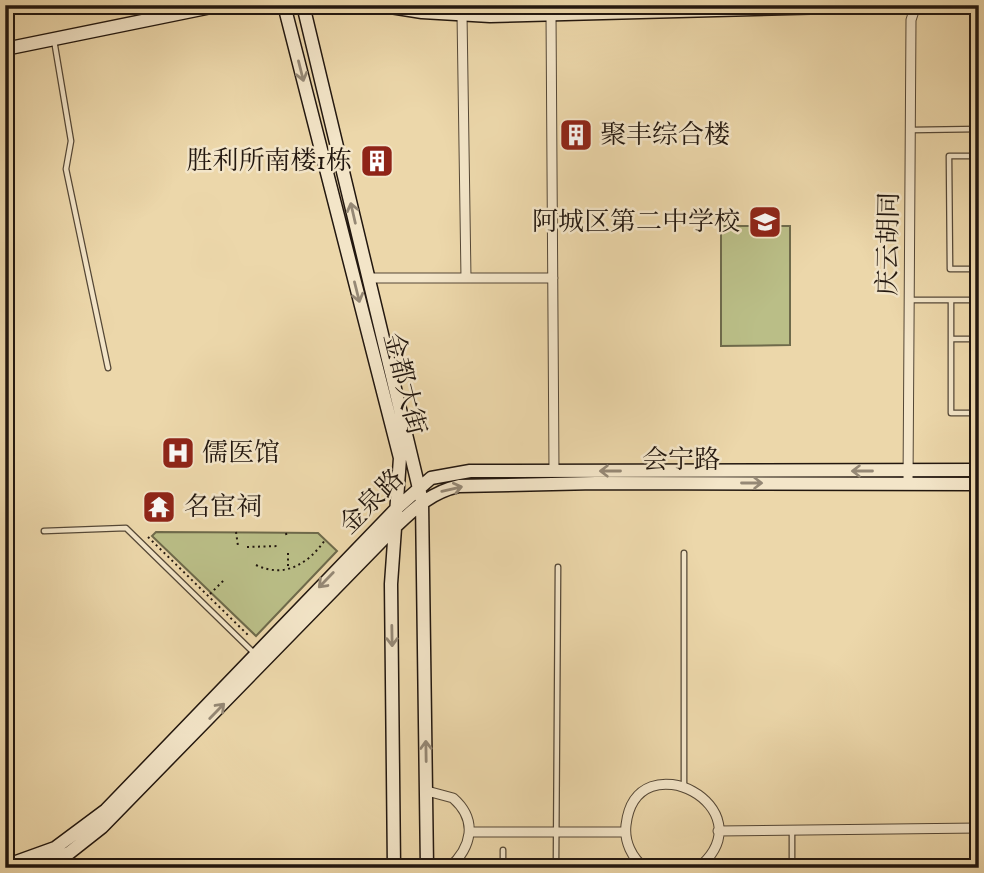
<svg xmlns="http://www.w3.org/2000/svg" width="984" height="873" font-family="'IM FELL DW Pica','Noto Serif SC',serif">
<rect width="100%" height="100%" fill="#ecd7aa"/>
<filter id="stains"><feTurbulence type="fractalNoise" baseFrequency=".00286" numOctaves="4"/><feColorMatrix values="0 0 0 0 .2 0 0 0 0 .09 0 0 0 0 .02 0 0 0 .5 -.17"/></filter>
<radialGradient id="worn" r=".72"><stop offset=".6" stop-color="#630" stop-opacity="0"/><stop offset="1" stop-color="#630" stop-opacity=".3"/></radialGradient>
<path fill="#babe87" stroke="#6e6a4b" stroke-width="2" d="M721,226H790V345L721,346Z
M156,532L318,533L337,551L256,636L152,536Z"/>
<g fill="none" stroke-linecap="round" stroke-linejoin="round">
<defs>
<path id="lane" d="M5,19L11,45
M54,40L71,141L66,169L108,368
M912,130L979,129
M979,156H949L950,269H979
M910,300H979
M951,300V413H979
M951,339H979
M44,531L126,528L254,653
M684,553V786
M792,831V868
M503,850V868
M556,868L558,567"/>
<path id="street" d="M462,14L466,278
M551,14L554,471
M369,278H553
M908,484L911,20L916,5
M427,791L453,798C478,820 472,847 449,868
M718,831L979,828
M471,832H625
M645,868C632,858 624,842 626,825C636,738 770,808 698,868"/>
<path id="secondary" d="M284,5L400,458L391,584L394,868
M303,5L422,501L427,868
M378,5L422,12L490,16L908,5
M5,49L221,5
M5,866L55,848L106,810L397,508L431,478L470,471L979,470
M38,868L69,853L102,827L396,526C416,507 432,492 459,486L596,483L979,484"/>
</defs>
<use href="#lane" stroke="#544736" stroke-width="7"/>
<use href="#street" stroke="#544736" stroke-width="11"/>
<use href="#secondary" stroke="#22170f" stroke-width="15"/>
<path stroke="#22170f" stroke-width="2" stroke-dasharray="2 3.5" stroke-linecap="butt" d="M236,532L238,546
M286,533L287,538
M148,537L250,637
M247,547L280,546
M288,553V569
M256,565C285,579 309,563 325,540
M210,594L224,580"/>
<use href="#lane" stroke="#f3e5c8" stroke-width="4.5"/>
<use href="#street" stroke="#f3e5c8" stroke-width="9"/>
<use href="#secondary" stroke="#f3e5c8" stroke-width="12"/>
</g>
<defs><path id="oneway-shaft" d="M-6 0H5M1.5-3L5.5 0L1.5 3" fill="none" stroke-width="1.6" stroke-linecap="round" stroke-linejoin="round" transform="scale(1.75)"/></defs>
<g stroke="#958875">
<use href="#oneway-shaft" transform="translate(301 71) rotate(76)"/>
<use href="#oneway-shaft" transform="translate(353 213) rotate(-103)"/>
<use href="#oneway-shaft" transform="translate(357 292) rotate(76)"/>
<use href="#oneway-shaft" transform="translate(610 471) rotate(180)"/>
<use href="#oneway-shaft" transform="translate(862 471) rotate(180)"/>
<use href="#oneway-shaft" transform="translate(752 483)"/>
<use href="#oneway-shaft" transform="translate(452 489) rotate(-13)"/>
<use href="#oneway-shaft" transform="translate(326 580) rotate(134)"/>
<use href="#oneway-shaft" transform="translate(392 636) rotate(89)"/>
<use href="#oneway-shaft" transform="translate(217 711) rotate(-46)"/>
<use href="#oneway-shaft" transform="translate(426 751) rotate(-91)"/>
</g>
<defs>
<symbol id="building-square" viewBox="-11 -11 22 22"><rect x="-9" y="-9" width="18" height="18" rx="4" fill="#8f2418" stroke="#f3e5c8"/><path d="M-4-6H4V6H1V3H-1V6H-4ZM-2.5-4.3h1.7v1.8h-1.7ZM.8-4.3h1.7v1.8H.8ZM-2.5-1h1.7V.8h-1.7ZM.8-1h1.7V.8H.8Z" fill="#fff"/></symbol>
<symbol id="school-square" viewBox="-11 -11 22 22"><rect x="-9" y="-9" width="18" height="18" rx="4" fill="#8f2418" stroke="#f3e5c8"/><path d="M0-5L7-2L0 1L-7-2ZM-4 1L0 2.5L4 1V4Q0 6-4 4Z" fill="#fff"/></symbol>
<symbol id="hospital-square" viewBox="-11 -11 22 22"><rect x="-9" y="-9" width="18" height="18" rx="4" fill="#8f2418" stroke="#f3e5c8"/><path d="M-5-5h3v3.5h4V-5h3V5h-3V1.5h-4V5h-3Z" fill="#fff"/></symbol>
<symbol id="temple-square" viewBox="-11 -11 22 22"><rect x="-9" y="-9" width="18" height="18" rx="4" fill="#8f2418" stroke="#f3e5c8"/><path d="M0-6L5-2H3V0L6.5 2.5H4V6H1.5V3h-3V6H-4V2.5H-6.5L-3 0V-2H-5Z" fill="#fff"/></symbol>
</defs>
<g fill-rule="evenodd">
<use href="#building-square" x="557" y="116" width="38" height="38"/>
<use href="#building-square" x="358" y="142" width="38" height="38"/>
<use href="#school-square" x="746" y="203" width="38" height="38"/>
<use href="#hospital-square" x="159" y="434" width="38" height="38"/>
<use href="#temple-square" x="140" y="488" width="38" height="38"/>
</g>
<g text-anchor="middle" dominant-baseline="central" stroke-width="5" stroke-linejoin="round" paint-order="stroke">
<g font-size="26" fill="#22170f" stroke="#f3e5c8" text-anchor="start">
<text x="600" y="135">聚丰综合楼</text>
<text x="352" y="161" text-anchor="end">胜利所南楼1栋</text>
<text x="740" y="222" text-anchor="end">阿城区第二中学校</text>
<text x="202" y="453">儒医馆</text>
<text x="184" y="507">名宦祠</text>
</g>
<g font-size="26" fill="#22170f" stroke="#f3e5c8">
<text transform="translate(889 244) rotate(-89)">庆云胡同</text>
<text transform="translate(404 384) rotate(76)">金都大街</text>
<text x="681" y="460">会宁路</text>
<text transform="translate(372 502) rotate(-45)">金泉路</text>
</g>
</g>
<rect width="984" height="873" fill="none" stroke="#ecd7aa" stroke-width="28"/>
<rect x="7" y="7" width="970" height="859" fill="none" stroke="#22170f" stroke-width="3.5"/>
<rect x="14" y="14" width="956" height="845" fill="none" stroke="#22170f" stroke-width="2"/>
<rect width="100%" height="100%" filter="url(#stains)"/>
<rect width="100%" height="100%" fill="url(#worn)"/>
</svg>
